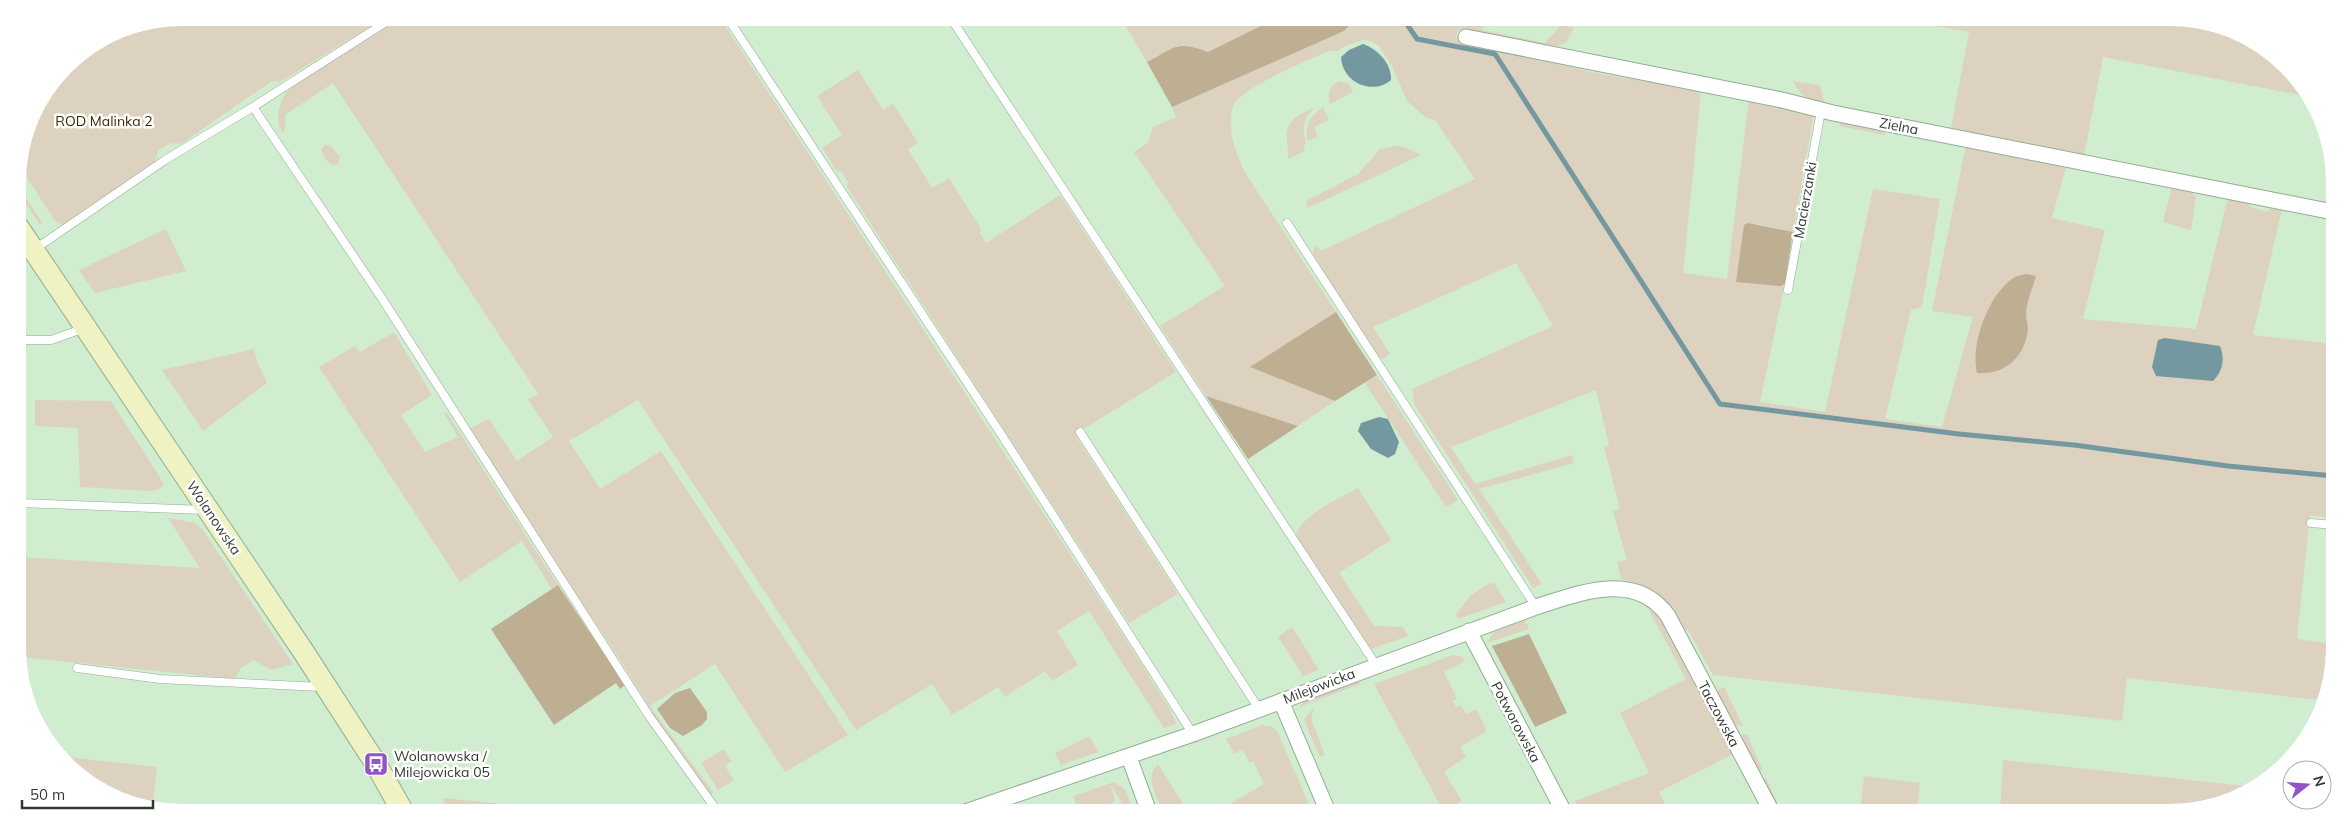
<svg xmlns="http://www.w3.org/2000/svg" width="2352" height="830" font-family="Mulish,sans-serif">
<rect width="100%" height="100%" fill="#d0edd0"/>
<path fill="#ddd2c0" d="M182,17L384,18L280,82L272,81L181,144L171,143L158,151L155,162L64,226L56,222L27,178L18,182V171L35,109L73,58L119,30Z
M2170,17L2223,26L2294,74L2310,97L2103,57L2084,156L1951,128L1969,32L1889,18Z
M401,18H720L1119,629L1171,711L1176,724L1164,728L1089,611L1057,631L1078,665L1052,681L1045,671L1005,697L998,687L952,715L932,684L856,730L638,400L569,441L600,489L661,451L848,735L785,772L715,664L650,706L713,792L711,795L662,728L617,655L554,562L469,429L489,419L517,461L553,437L528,399L538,394L333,83L286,114L284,134C272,121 280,99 290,88Z
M1121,18H1279L1208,52C1181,41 1171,50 1147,62Z
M1357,18H1484L1483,30L1545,43L1561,25L1574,28L1566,42L1553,48L1458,30L1455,38L1600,74L1696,89L1701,92L1683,273L1727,279L1749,98L1814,113L1793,232L1756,224L1781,286L1785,283L1760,402L1825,412L1873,189L1940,199L1922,307L1911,310L1885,419L1942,427L1973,317L1932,311L1966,145L2067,164L2052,218L2105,230L2083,319L2196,329L2228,197L2248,202L2250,207L2267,212L2272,207L2282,209L2253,335L2334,344V518L2310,515L2297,639L2334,644L2326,701L2127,678L2122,721L1713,675L1688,630H1685C1669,604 1652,584 1621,579L1617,562L1627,560L1613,511L1620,509L1604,447L1609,445L1596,390L1451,447L1475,484L1572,455L1574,463L1479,489L1542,584L1533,588L1414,404L1412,389L1553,326L1516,263L1373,327L1390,354L1383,359L1379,357L1314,259L1313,250L1317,246L1321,251L1475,179L1436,121L1425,117L1407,101L1392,66L1379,46L1371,41L1363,40L1345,46L1338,51H1329C1309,60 1239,88 1233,107C1226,129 1236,152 1244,171L1336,312L1251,367L1335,401L1298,426L1206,396L1160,326L1225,286L1134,152L1148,143L1153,127L1176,117L1172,107L1344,31Z
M858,70L883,110L893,104L918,143L908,149L932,188L949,178L981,229L980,233L986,243L1060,195L1176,372L1077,433V438L1178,594L1129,623L847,187L848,182L841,171L837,172L822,148L842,135L817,96Z
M1341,81L1349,84L1353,92L1330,104C1327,94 1328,84 1341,81Z
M1793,81L1820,85L1824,101L1821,105C1808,99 1799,95 1793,81Z
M1323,107L1329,120L1314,127L1318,137L1308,141C1304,125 1310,116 1323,107Z
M1314,108C1303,119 1302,129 1306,144L1303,145L1305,151L1288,159C1289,151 1287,146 1287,139C1285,121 1300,113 1314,108Z
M1841,120L1886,129L1884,135L1839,126Z
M325,145L331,146L340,157L338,164L333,165L325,159L321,150Z
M1396,146L1405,147L1421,155L1308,208L1306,201L1358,174L1380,149Z
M2172,187L2194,191L2193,195L2196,196L2191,230L2163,222Z
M25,197L43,223L39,224L24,200Z
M166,229L186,271L95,293L79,270Z
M394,332L432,395L401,415L425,452L458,437L444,413H447L558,585L552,589L522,541L460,582L319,367L355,346L360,352Z
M254,349L257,361L267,383L203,431L162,370Z
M1377,375L1458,500L1446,507L1365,383Z
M35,400L111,401L164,484L158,490L151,491L80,487L78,428L35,426Z
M1358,488L1391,540L1339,573L1374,626L1403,627L1408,636L1371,649L1296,535C1301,515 1341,498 1358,488Z
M168,518L195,523L202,529L293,664L271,670L254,660L241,668L235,679L20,657V557L200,568Z
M1489,583L1495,584L1506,602L1458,619L1456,614L1470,596Z
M1648,608L1657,615L1665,625L1733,754L1659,792L1669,812H1580L1575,801L1649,773L1620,713L1686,679Z
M1525,620L1529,629L1487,643L1494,632Z
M1292,627L1319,670L1303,676L1278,637Z
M1453,655L1463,657L1465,661L1444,672L1457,699L1453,701L1456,707L1461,705L1466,714L1476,709L1486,729L1485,732L1460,747L1466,757L1444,772L1462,801L1444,812L1374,684Z
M1358,681L1360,684L1299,707L1305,701Z
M1724,687L1743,726L1732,725L1718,695L1717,690Z
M1315,706L1311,718L1325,755L1320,757L1304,720Z
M1262,725L1271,726L1277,731L1310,807L1301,812H1225L1223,808L1264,784L1253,761L1250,763L1242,749L1234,754L1226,739Z
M1743,734L1747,735L1763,771L1757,769L1740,740Z
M1089,736L1099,752L1061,765L1055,753Z
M724,749L732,761L725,766L734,780L718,790L701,763Z
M58,756L157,767L153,808L129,804Z
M2003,760L2254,787L2223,804L2181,812H2000Z
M1158,764L1188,812H1163C1157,797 1144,778 1158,764Z
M1864,776L1920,783L1917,812H1860Z
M1766,778L1780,809L1793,812H1779L1761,780Z
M1114,782L1125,789L1134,812H1127L1111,785L1115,801L1097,812H1079L1073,796Z
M443,798L533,807V812H448Z"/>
<path fill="#beae92" d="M1279,17L1357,18L1344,31L1172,107L1147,62C1176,47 1176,40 1208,52Z
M1748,223L1793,232L1785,283L1781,286L1736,282L1744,225Z
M2026,274L2036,276C2033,288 2026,302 2026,314C2026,320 2028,325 2028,330C2024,358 2005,375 1977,373C1970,345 1988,296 2012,279C2015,276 2022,275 2026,274Z
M1336,312L1377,375L1335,401L1250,367Z
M1206,396L1298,426L1248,459Z
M558,585L625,685L620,689L616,683L554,725L491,629Z
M1529,634L1567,713L1535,727L1492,646Z
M690,688L707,712V719L702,725L683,736L670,728L657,709L675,693Z"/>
<path fill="#73989f" d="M1363,44C1378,49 1392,64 1391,80C1372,96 1342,82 1341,57L1349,50Z
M2165,338L2220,346C2225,359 2223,371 2213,381L2156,376L2152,367L2158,340Z
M1379,417L1388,419L1399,442L1395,454L1388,458L1371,449L1358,431L1361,423Z"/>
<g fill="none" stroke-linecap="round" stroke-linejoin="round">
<path stroke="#73989f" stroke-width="5" d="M1402,17L1417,39L1495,54L1720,404L1959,434L2074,445L2228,466L2334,476"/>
<defs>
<path id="lane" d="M727,17L1001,434L1193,734
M950,17L1376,665
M253,107L394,17
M1287,223L1536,607
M35,249L165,160L253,107L383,300L649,716L718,812
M1788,290L1821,111
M19,340H51L85,328
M1080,432L1259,709
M20,503L205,510
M2311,523L2334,525
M77,668L160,679L322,687"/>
<path id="street" d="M1466,37L1782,100L1833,113L2333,212
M1469,631L1564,812
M1281,701L1328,812
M1129,757L1149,812
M965,812L1193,734L1536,607C1580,593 1636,570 1668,616L1772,812"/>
<path id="secondary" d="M18,227L303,651L376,764L403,812"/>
</defs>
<use href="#lane" stroke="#92ad92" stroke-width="9"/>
<use href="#street" stroke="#92ad92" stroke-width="17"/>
<use href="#secondary" stroke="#92ad92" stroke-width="23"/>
<use href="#lane" stroke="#fff" stroke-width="8"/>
<use href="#street" stroke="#fff" stroke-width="15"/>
<use href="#secondary" stroke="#eff2c2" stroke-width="21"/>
</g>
<defs>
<symbol id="bus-square" viewBox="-11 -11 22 22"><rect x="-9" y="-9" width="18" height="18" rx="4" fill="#9354ca" stroke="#fff"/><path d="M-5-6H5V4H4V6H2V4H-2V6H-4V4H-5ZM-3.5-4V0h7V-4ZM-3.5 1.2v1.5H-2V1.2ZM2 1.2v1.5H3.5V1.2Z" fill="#fff"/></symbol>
</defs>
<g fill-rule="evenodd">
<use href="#bus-square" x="362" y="750" width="28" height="28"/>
</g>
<g text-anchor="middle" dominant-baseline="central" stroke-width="5" stroke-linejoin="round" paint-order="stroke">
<g font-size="14" fill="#3d2a04" stroke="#fff">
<text x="104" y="121">ROD Malinka 2</text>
</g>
<g font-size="14" fill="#2f3a2f" stroke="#fff">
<text transform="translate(1899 126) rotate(11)">Zielna</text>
<text transform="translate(1805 200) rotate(-80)">Macierzanki</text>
<text transform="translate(214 518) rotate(56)">Wolanowska</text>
<text transform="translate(1319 686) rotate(-21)">Milejowicka</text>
<text transform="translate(1719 714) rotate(62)">Taczowska</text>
<text transform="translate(1516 722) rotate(62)">Potworowska</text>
</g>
<g font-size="14" fill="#2f3a2f" stroke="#fff" text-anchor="start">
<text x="394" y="756">Wolanowska /<tspan x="394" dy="16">Milejowicka 05</tspan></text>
</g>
</g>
<path d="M0 0H2352V830H0ZM182 26H2170A156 156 0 0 1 2326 182V648A156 156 0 0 1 2170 804H182A156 156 0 0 1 26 648V182A156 156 0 0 1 182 26Z" fill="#fff" fill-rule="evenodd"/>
<g transform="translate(2307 785) rotate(73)"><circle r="24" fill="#ffffff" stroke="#acb0ac"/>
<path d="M0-4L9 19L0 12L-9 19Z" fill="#9354ca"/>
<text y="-8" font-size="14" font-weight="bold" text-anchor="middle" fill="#2f3a2f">N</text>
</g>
<path d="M22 800v8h131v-8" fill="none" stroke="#2f3a2f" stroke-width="2.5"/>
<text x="30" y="800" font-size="15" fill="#2f3a2f" stroke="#ffffff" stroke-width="4" paint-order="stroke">50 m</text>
</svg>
